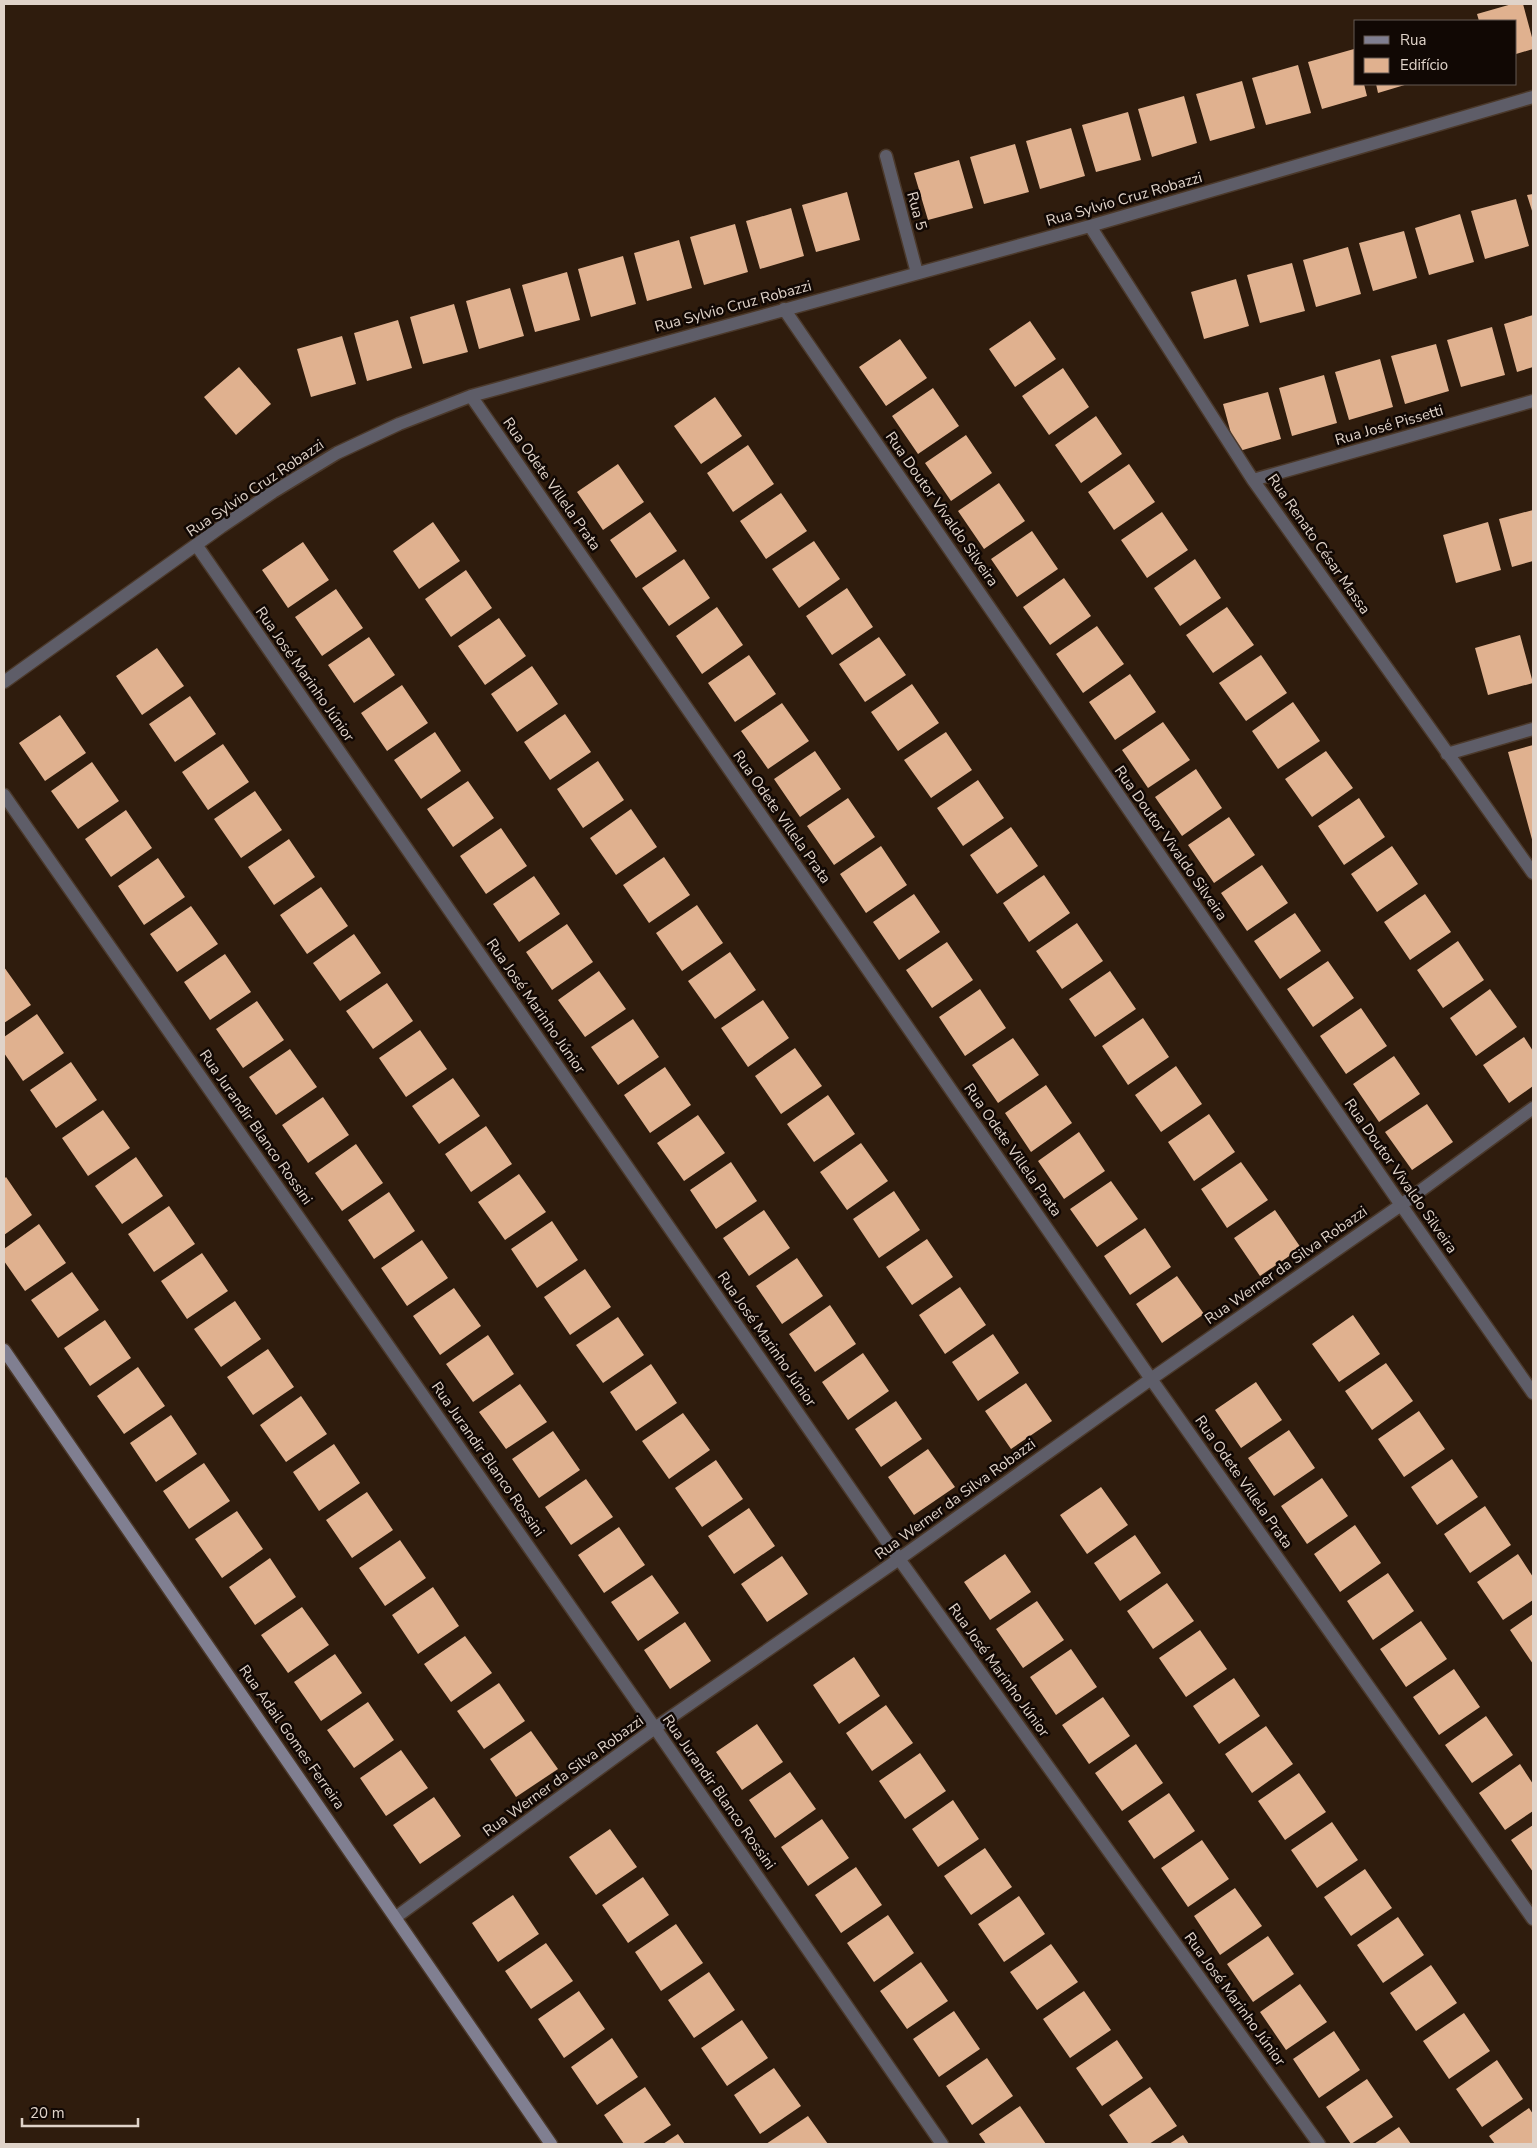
<svg xmlns="http://www.w3.org/2000/svg" width="1537" height="2148" font-family="'Nunito Sans',sans-serif">
<rect width="100%" height="100%" fill="#2f1c0d"/>
<path fill="#e0b18f" d="M1512,4H1523L1533,41V49L1516,54V21H1479L1477,14Z
M1354,49L1356,56V84H1364L1367,96L1322,109L1308,62Z
M1298,65L1311,113L1266,125L1252,78Z
M1242,81L1255,128L1210,141L1196,94Z
M1376,84H1408L1378,93Z
M1184,96L1197,143L1152,157L1138,109Z
M1128,112L1141,160L1096,172L1082,125Z
M1071,128L1085,176L1040,189L1026,141Z
M1015,144L1029,192L984,204L970,157Z
M959,160L973,208L928,220L914,173Z
M847,192L860,240L816,252L802,205Z
M1533,194V214L1527,195Z
M1516,199L1529,246L1485,259L1471,211Z
M791,208L804,256L760,269L746,221Z
M1460,214L1474,262L1429,275L1415,228Z
M735,224L748,272L704,285L690,237Z
M1404,231L1417,278L1373,291L1359,243Z
M679,240L692,288L647,301L634,253Z
M1348,247L1361,294L1316,307L1303,260Z
M623,256L636,304L591,317L578,269Z
M1292,263L1305,311L1260,323L1247,275Z
M567,272L580,320L535,332L522,285Z
M1236,279L1249,326L1204,339L1191,292Z
M510,288L524,336L479,349L466,301Z
M454,304L468,352L423,364L410,317Z
M1533,315V367L1517,372L1504,324Z
M398,320L412,368L367,381L354,333Z
M1030,321L1056,359L1015,387L989,349Z
M1492,327L1505,375L1461,387L1447,340Z
M342,336L356,384L311,397L297,349Z
M900,339L927,378L886,406L859,367Z
M1436,344L1449,391L1405,404L1391,356Z
M1380,359L1393,407L1349,420L1335,372Z
M239,367L271,404L236,435L204,397Z
M1063,368L1089,407L1049,435L1022,396Z
M1324,375L1337,423L1292,436L1279,388Z
M933,388L959,426L918,454L892,416Z
M1268,392L1281,439L1236,452L1223,404Z
M715,397L742,436L701,464L674,426Z
M1096,416L1122,454L1081,483L1055,445Z
M966,435L992,473L951,501L925,463Z
M748,445L774,484L733,512L707,473Z
M618,464L644,502L603,530L577,492Z
M1129,464L1155,502L1114,530L1088,492Z
M999,483L1025,521L984,549L958,511Z
M781,493L807,531L766,559L740,521Z
M1533,510V561L1512,567L1499,519Z
M650,512L677,551L636,578L610,540Z
M1162,512L1188,550L1147,578L1121,540Z
M433,522L460,561L419,589L393,551Z
M1488,522L1501,570L1456,583L1443,535Z
M1032,531L1058,569L1017,597L991,559Z
M814,541L840,579L799,608L772,569Z
M303,542L329,580L288,608L262,570Z
M684,559L710,598L669,626L642,588Z
M1195,559L1221,598L1180,626L1154,588Z
M466,570L492,608L451,637L425,599Z
M1064,578L1091,616L1050,645L1023,607Z
M847,588L873,627L832,655L806,616Z
M336,589L363,628L322,656L295,617Z
M717,607L743,645L702,674L676,636Z
M1227,607L1254,645L1213,673L1186,635Z
M499,618L526,656L485,685L458,646Z
M1097,626L1124,664L1083,693L1056,654Z
M1520,635L1533,683L1488,695L1475,648Z
M369,637L395,675L354,703L328,665Z
M879,637L906,675L865,702L839,664Z
M157,648L184,686L142,715L116,676Z
M749,655L776,694L735,722L708,683Z
M1261,655L1287,693L1246,721L1219,683Z
M532,666L558,704L517,732L491,694Z
M1130,674L1156,712L1115,740L1089,702Z
M912,684L939,723L898,751L871,712Z
M402,685L428,723L387,751L361,713Z
M190,696L216,734L175,762L149,724Z
M1293,702L1320,741L1278,769L1252,731Z
M782,703L809,741L768,769L741,731Z
M565,714L591,752L550,780L524,742Z
M60,715L86,753L45,781L19,743Z
M1163,722L1190,760L1148,788L1122,750Z
M435,732L461,771L421,799L394,760Z
M946,732L972,770L931,798L904,760Z
M223,744L249,782L208,810L182,772Z
M1533,745V843L1508,752Z
M815,751L841,789L800,817L774,779Z
M1326,751L1353,788L1312,817L1285,779Z
M598,761L624,800L583,828L557,789Z
M92,762L119,801L78,829L51,791Z
M1196,769L1222,808L1182,836L1155,797Z
M978,780L1004,818L963,846L937,808Z
M468,781L494,818L453,847L427,809Z
M255,791L282,830L241,858L214,819Z
M848,798L875,837L834,865L807,826Z
M1359,798L1385,837L1344,865L1318,826Z
M631,809L657,847L616,875L590,838Z
M126,810L152,848L111,877L85,839Z
M1229,817L1255,855L1214,883L1188,845Z
M1011,827L1038,866L997,894L970,855Z
M501,828L527,866L486,894L460,856Z
M289,839L315,877L274,905L248,867Z
M881,846L907,885L866,913L840,874Z
M1392,846L1418,884L1377,912L1351,874Z
M664,857L690,895L649,923L623,885Z
M158,858L185,897L144,925L118,886Z
M1262,865L1288,903L1247,931L1221,893Z
M1044,875L1070,913L1029,942L1003,903Z
M534,876L560,914L519,942L493,904Z
M321,887L348,926L307,954L280,915Z
M914,894L940,932L899,960L873,922Z
M1425,894L1451,932L1410,960L1384,922Z
M697,905L723,943L682,971L656,933Z
M191,906L218,944L177,972L150,934Z
M1295,913L1321,951L1280,979L1254,941Z
M1077,923L1103,961L1062,989L1036,951Z
M567,924L593,962L552,990L526,952Z
M354,934L381,973L340,1001L313,963Z
M1458,941L1484,980L1443,1008L1417,970Z
M947,942L973,980L932,1008L906,970Z
M730,952L756,990L715,1019L688,981Z
M225,954L251,992L210,1020L184,982Z
M1328,961L1354,998L1313,1027L1287,989Z
M4,967L31,1005L4,1023Z
M599,971L626,1009L585,1037L558,1000Z
M1110,971L1136,1009L1095,1037L1069,999Z
M387,983L413,1021L373,1049L346,1011Z
M980,989L1006,1028L965,1056L939,1017Z
M1490,989L1517,1027L1476,1056L1450,1018Z
M763,1000L789,1038L748,1067L721,1028Z
M257,1001L284,1040L243,1068L216,1029Z
M1361,1008L1387,1046L1346,1074L1320,1036Z
M37,1014L64,1053L23,1081L4,1053V1037Z
M1143,1018L1169,1057L1128,1085L1102,1046Z
M633,1019L659,1057L618,1085L591,1047Z
M420,1030L447,1069L406,1097L379,1058Z
M1524,1037L1533,1051V1086L1509,1103L1483,1065Z
M1013,1038L1039,1075L998,1103L972,1065Z
M795,1048L822,1086L781,1114L755,1076Z
M290,1049L317,1087L276,1115L249,1077Z
M1394,1056L1420,1094L1379,1122L1353,1084Z
M71,1062L97,1100L56,1128L30,1090Z
M1176,1066L1202,1104L1161,1132L1135,1095Z
M665,1067L691,1105L650,1133L624,1095Z
M453,1078L480,1116L439,1144L412,1106Z
M1046,1085L1072,1123L1031,1152L1005,1113Z
M828,1095L855,1134L814,1162L787,1124Z
M323,1097L349,1135L308,1163L282,1125Z
M1427,1104L1453,1142L1412,1170L1385,1132Z
M103,1110L130,1148L88,1176L62,1138Z
M1209,1114L1235,1152L1194,1181L1168,1142Z
M698,1115L725,1153L684,1181L657,1143Z
M486,1126L512,1164L471,1192L445,1154Z
M1079,1132L1105,1171L1064,1199L1038,1161Z
M861,1143L888,1181L847,1210L820,1172Z
M356,1144L383,1183L342,1211L315,1173Z
M136,1157L163,1196L122,1224L95,1186Z
M731,1162L757,1201L716,1229L690,1190Z
M1241,1162L1268,1200L1227,1228L1201,1189Z
M519,1174L546,1212L505,1240L478,1202Z
M6,1177L32,1215L4,1235V1179Z
M1111,1181L1138,1219L1097,1247L1070,1209Z
M894,1191L920,1230L879,1258L853,1219Z
M389,1192L415,1231L374,1259L348,1220Z
M169,1206L195,1244L154,1272L128,1234Z
M764,1210L790,1248L749,1276L723,1238Z
M1275,1210L1301,1248L1260,1276L1234,1238Z
M552,1221L578,1260L537,1288L511,1249Z
M39,1224L66,1263L25,1291L4,1261V1249Z
M1145,1228L1171,1267L1130,1295L1104,1256Z
M927,1239L953,1277L912,1305L886,1267Z
M422,1240L448,1278L407,1306L381,1268Z
M202,1253L228,1291L187,1319L161,1281Z
M797,1258L823,1296L782,1324L756,1286Z
M585,1269L611,1307L570,1335L544,1297Z
M72,1272L99,1310L58,1338L31,1300Z
M1177,1276L1204,1314L1162,1343L1136,1304Z
M960,1287L986,1325L945,1354L919,1315Z
M454,1288L481,1326L440,1355L413,1316Z
M235,1301L261,1339L221,1367L194,1329Z
M830,1305L856,1344L815,1372L789,1334Z
M1353,1315L1380,1354L1339,1382L1312,1344Z
M618,1317L644,1355L603,1383L576,1345Z
M105,1320L131,1358L90,1386L64,1348Z
M993,1334L1019,1373L978,1401L952,1362Z
M488,1335L514,1374L473,1402L446,1364Z
M268,1349L294,1387L253,1415L227,1377Z
M863,1353L889,1391L848,1420L822,1382Z
M1386,1363L1413,1401L1372,1430L1345,1391Z
M651,1364L677,1403L636,1431L610,1392Z
M138,1367L165,1406L124,1434L97,1396Z
M1256,1382L1282,1420L1241,1448L1215,1410Z
M1026,1383L1052,1421L1011,1449L985,1411Z
M520,1384L547,1422L506,1449L479,1412Z
M301,1396L327,1434L286,1462L260,1425Z
M896,1401L922,1439L881,1467L855,1429Z
M1419,1411L1445,1449L1404,1477L1378,1439Z
M683,1413L710,1450L669,1479L642,1441Z
M171,1415L197,1454L156,1482L130,1443Z
M1289,1430L1315,1468L1274,1496L1248,1458Z
M553,1431L580,1470L539,1498L512,1459Z
M334,1444L360,1483L319,1511L293,1472Z
M928,1449L955,1487L914,1515L888,1477Z
M1452,1459L1478,1497L1437,1525L1411,1487Z
M716,1460L743,1499L702,1527L675,1488Z
M204,1463L230,1501L189,1529L163,1491Z
M1322,1478L1348,1516L1307,1544L1281,1506Z
M586,1479L613,1517L571,1545L545,1507Z
M1101,1487L1128,1525L1087,1554L1060,1515Z
M367,1492L393,1530L352,1558L326,1520Z
M1485,1506L1511,1545L1470,1573L1444,1534Z
M749,1508L775,1546L734,1574L708,1536Z
M237,1511L263,1549L222,1578L195,1539Z
M1355,1525L1381,1563L1340,1592L1314,1554Z
M619,1527L645,1565L604,1593L578,1555Z
M1135,1535L1161,1573L1120,1601L1094,1563Z
M400,1540L426,1578L385,1606L359,1568Z
M1005,1554L1031,1592L990,1620L964,1582Z
M1518,1554L1533,1577V1600L1503,1620L1477,1582Z
M782,1556L808,1594L767,1622L741,1584Z
M270,1558L296,1597L255,1625L229,1587Z
M1388,1573L1414,1611L1373,1640L1347,1601Z
M652,1575L679,1613L638,1641L611,1602Z
M1167,1583L1194,1621L1153,1649L1127,1611Z
M433,1587L459,1626L418,1654L392,1615Z
M1037,1601L1064,1640L1023,1668L996,1629Z
M302,1607L329,1645L288,1673L261,1635Z
M1533,1614V1664L1510,1630Z
M1421,1621L1447,1659L1406,1687L1380,1649Z
M685,1622L711,1661L670,1689L644,1650Z
M1200,1630L1227,1669L1186,1697L1159,1658Z
M465,1636L492,1673L451,1702L424,1664Z
M1071,1649L1097,1687L1056,1715L1030,1677Z
M335,1654L362,1693L321,1721L294,1682Z
M854,1657L880,1696L839,1724L813,1685Z
M1454,1669L1480,1707L1439,1735L1413,1697Z
M1234,1678L1260,1716L1219,1744L1193,1706Z
M499,1683L525,1721L484,1749L457,1711Z
M1103,1697L1130,1736L1089,1764L1062,1725Z
M368,1702L394,1740L354,1768L327,1730Z
M886,1705L913,1743L872,1771L846,1733Z
M1486,1716L1513,1755L1472,1783L1445,1745Z
M757,1724L783,1762L742,1790L716,1752Z
M1266,1726L1293,1764L1252,1793L1225,1754Z
M531,1731L558,1769L516,1797L490,1759Z
M1136,1744L1163,1783L1122,1811L1095,1773Z
M401,1750L428,1788L386,1816L360,1778Z
M920,1753L946,1791L905,1819L879,1781Z
M1520,1764L1533,1784V1811L1505,1830L1479,1793Z
M790,1772L816,1809L775,1838L749,1800Z
M1299,1773L1326,1812L1285,1840L1258,1801Z
M1169,1793L1195,1831L1154,1859L1128,1821Z
M434,1797L461,1836L420,1864L393,1825Z
M953,1800L979,1839L938,1867L912,1829Z
M822,1819L849,1858L808,1886L781,1847Z
M1332,1822L1358,1860L1317,1888L1291,1850Z
M1533,1825V1872L1511,1840Z
M610,1829L637,1867L596,1895L569,1857Z
M1202,1840L1229,1879L1188,1907L1161,1868Z
M985,1848L1012,1887L971,1915L944,1876Z
M856,1867L882,1905L841,1933L815,1895Z
M1365,1869L1392,1908L1351,1936L1324,1897Z
M643,1877L669,1915L628,1943L602,1905Z
M1235,1888L1262,1926L1220,1955L1194,1916Z
M513,1895L539,1934L498,1962L472,1923Z
M1019,1896L1045,1934L1004,1962L978,1924Z
M888,1915L914,1953L874,1982L847,1943Z
M1398,1917L1424,1955L1383,1983L1357,1945Z
M676,1924L703,1963L661,1991L635,1952Z
M1268,1936L1294,1974L1253,2002L1227,1964Z
M546,1943L573,1981L531,2009L505,1971Z
M1051,1944L1078,1982L1037,2010L1010,1972Z
M921,1962L948,2001L907,2029L880,1991Z
M1431,1965L1457,2003L1416,2031L1390,1993Z
M709,1972L735,2010L694,2038L668,2000Z
M1300,1984L1327,2022L1286,2050L1260,2012Z
M579,1991L605,2029L564,2058L538,2019Z
M1084,1991L1111,2030L1070,2058L1043,2019Z
M954,2011L980,2049L939,2077L913,2039Z
M1464,2013L1490,2051L1449,2079L1423,2041Z
M742,2020L768,2058L727,2086L701,2048Z
M1334,2031L1360,2070L1319,2098L1293,2059Z
M612,2038L638,2077L597,2105L571,2067Z
M1117,2040L1143,2078L1102,2106L1076,2068Z
M987,2058L1013,2096L972,2125L946,2086Z
M1497,2060L1523,2099L1482,2127L1456,2089Z
M774,2068L801,2106L760,2134L734,2095Z
M1367,2079L1393,2117L1351,2144L1326,2107Z
M645,2087L671,2125L642,2144H624L604,2115Z
M1150,2087L1177,2126L1149,2144H1129L1109,2115Z
M1020,2106L1046,2144H986L979,2134Z
M1529,2108L1533,2114V2144H1495L1489,2136Z
M808,2116L828,2144H766Z
M1399,2127L1411,2144H1374Z
M678,2134L685,2144H663Z
M1183,2135L1189,2144H1169Z"/>
<g fill="none" stroke-linecap="round" stroke-linejoin="round">
<defs>
<path id="street" d="M886,156L917,273
M1090,226L1253,480L1533,873
M784,309L1401,1205L1533,1393
M471,396L1151,1379L1533,1919
M1253,480L1533,401
M197,546L899,1559L1319,2144
M4,682L221,527L273,492L337,453L399,424L471,396L1090,226L1533,97
M1447,754L1533,729
M4,795L655,1728L942,2144
M396,1917L655,1728L899,1559L1151,1379L1401,1205L1533,1108"/>
<path id="secondary" d="M4,1350L551,2144"/>
</defs>
<use href="#street" stroke="#4b392b" stroke-width="15"/>
<use href="#secondary" stroke="#4b392b" stroke-width="15"/>
<use href="#street" stroke="#5e5d68" stroke-width="12"/>
<use href="#secondary" stroke="#807f91" stroke-width="12"/>
</g>
<g text-anchor="middle" dominant-baseline="central" stroke-width="5" stroke-linejoin="round" paint-order="stroke">
<g font-size="15" fill="#e0d3c9" stroke="#110804">
<text transform="translate(1124 199) rotate(-16)">Rua Sylvio Cruz Robazzi</text>
<text transform="translate(917 211) rotate(75)">Rua 5</text>
<text transform="translate(733 306) rotate(-15)">Rua Sylvio Cruz Robazzi</text>
<text transform="translate(1389 425) rotate(-16)">Rua José Pissetti</text>
<text transform="translate(552 484) rotate(55)">Rua Odete Villela Prata</text>
<text transform="translate(255 488) rotate(-34)">Rua Sylvio Cruz Robazzi</text>
<text transform="translate(942 509) rotate(55)">Rua Doutor Vivaldo Silveira</text>
<text transform="translate(1319 544) rotate(55)">Rua Renato César Massa</text>
<text transform="translate(305 674) rotate(55)">Rua José Marinho Júnior</text>
<text transform="translate(782 817) rotate(55)">Rua Odete Villela Prata</text>
<text transform="translate(1171 843) rotate(55)">Rua Doutor Vivaldo Silveira</text>
<text transform="translate(536 1006) rotate(55)">Rua José Marinho Júnior</text>
<text transform="translate(256 1127) rotate(55)">Rua Jurandir Blanco Rossini</text>
<text transform="translate(1013 1150) rotate(55)">Rua Odete Villela Prata</text>
<text transform="translate(1401 1176) rotate(55)">Rua Doutor Vivaldo Silveira</text>
<text transform="translate(1286 1265) rotate(-35)">Rua Werner da Silva Robazzi</text>
<text transform="translate(767 1339) rotate(55)">Rua José Marinho Júnior</text>
<text transform="translate(488 1459) rotate(55)">Rua Jurandir Blanco Rossini</text>
<text transform="translate(1244 1482) rotate(55)">Rua Odete Villela Prata</text>
<text transform="translate(955 1499) rotate(-36)">Rua Werner da Silva Robazzi</text>
<text transform="translate(999 1670) rotate(54)">Rua José Marinho Júnior</text>
<text transform="translate(292 1737) rotate(55)">Rua Adail Gomes Ferreira</text>
<text transform="translate(563 1776) rotate(-36)">Rua Werner da Silva Robazzi</text>
<text transform="translate(719 1792) rotate(55)">Rua Jurandir Blanco Rossini</text>
<text transform="translate(1235 1999) rotate(54)">Rua José Marinho Júnior</text>
</g>
</g>
<rect width="1537" height="2148" fill="none" stroke="#e0d3c9" stroke-width="10"/>
<rect x="1354" y="20" width="162" height="65" fill="#110804" stroke="#645953"/>
<rect x="1364" y="36" width="25" height="8" fill="#807f91" stroke="#645953"/>
<text x="1400" y="45" font-size="15" fill="#e0d3c9">Rua</text>
<rect x="1364" y="58" width="25" height="15" fill="#e0b18f" stroke="#645953"/>
<text x="1400" y="70" font-size="15" fill="#e0d3c9">Edifício</text>
<path d="M22 2118v8h116v-8" fill="none" stroke="#e0d3c9" stroke-width="2.5"/>
<text x="30" y="2118" font-size="15" fill="#e0d3c9" stroke="#110804" stroke-width="4" paint-order="stroke">20 m</text>
</svg>
